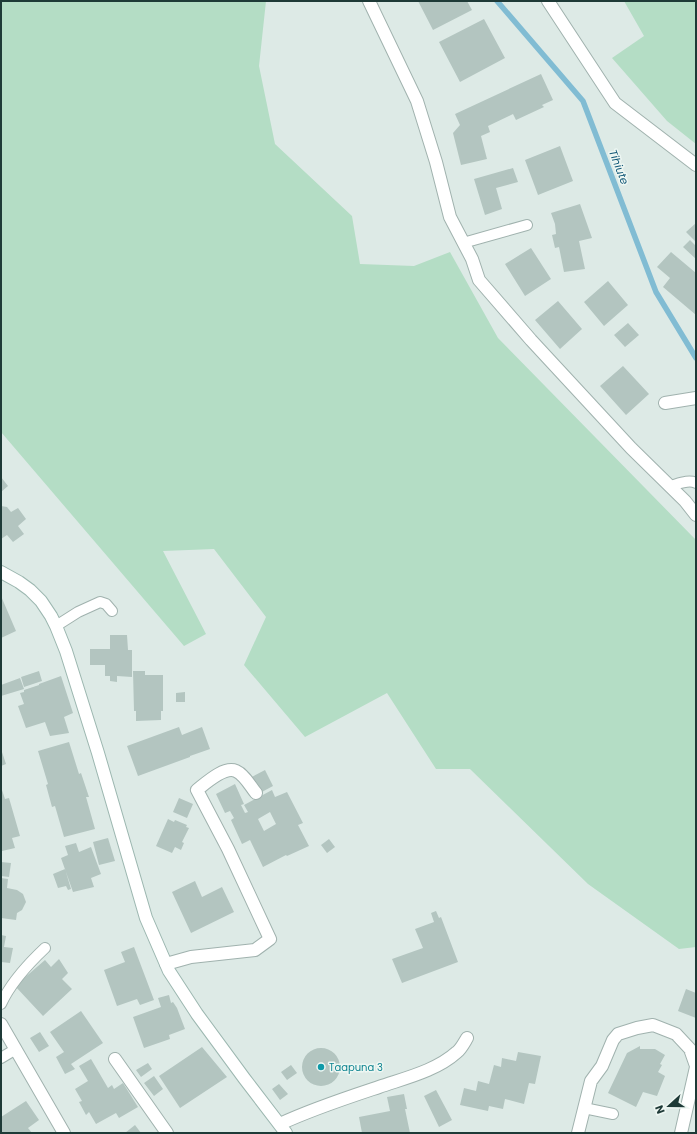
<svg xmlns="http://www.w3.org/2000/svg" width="697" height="1134" font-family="Poppins,sans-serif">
<rect width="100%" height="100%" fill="#ddeae6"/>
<path fill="#b4ddc5" d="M1,1H266L259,66L275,144L352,216L360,264L414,266L450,252L498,338L696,540V947L679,949L588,884L470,769H436L387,693L305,737L244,665L266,617L214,549L163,551L206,634L184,646L1,432Z
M624,1H696V144L667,121L612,58L644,36Z"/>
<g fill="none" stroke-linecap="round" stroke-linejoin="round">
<path stroke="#81bcd3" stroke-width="5.5" d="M497,1L583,101L656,292L696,358"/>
</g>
<path fill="#b3c5c0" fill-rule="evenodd" d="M418,1H467L472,10L433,30Z
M484,19L505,58L460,82L439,42Z
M541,74L553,100L542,105L544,107L516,120L513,114L488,126L490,132L481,136L487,159L461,165L453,133L460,125L455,114Z
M560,146L573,181L538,195L525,160Z
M513,168L518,182L496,188L502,209L485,215L474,179Z
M580,204L592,238L579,241L585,269L564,272L559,247L555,248L552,235L556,234L555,224L551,213Z
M696,223V242L686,232Z
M690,240L696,246V259L683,247Z
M531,248L551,279L525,296L505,264Z
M671,252L696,273V315L663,287L670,278L657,267Z
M608,281L628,305L604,326L584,302Z
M558,301L582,329L560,349L535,320Z
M628,323L639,335L625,347L614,335Z
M623,366L649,394L626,415L600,386Z
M1,477L8,486L1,492Z
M1,506L7,507L11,512L18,508L26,519L18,526L24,534L13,542L7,535L1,539Z
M1,596L16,631L1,638Z
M110,635H127L128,650H132V677L117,676V682L110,681V676H105V665H90V649H110Z
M39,671L42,681L24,687L21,677Z
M133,671H145V675H163V711H161V720L136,721V711H134Z
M61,676L73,713L64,717L69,733L50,736L45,722L26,728L18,706L24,704L20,693L24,692V690L39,685V684Z
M20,678L24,689L1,696V685Z
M185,692V702H176V693Z
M179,727L182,735L202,727L210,749L190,756V757L138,776L127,746Z
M69,742L79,774L81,773L89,797H86L95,829L64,837L55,806L52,807L46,785L48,784L38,751Z
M1,749L6,764L1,766Z
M265,770L273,786L258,794L250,778Z
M235,784L244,804L241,805L245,813L248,812L244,805L272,790L275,797L287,792L303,823L298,825L309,846L287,856L286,855L263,867L250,840L242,844L231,820L234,818L230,811L225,813L216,794ZM270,812L276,824L264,831L258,819Z
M1,790H2L5,799L9,798L20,836L12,838L15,848L2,851L1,848Z
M179,798L193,804L187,818L173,812Z
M168,819L174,822L175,820L187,825L186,827L189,828L182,842L184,843L181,850L175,847L172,853L156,846Z
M108,838L115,861L99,865L93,842Z
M329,839L335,847L327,853L321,845Z
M76,843L79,852L91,847L101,874L91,878L94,887L73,892L61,858L68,855L65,846Z
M1,862L11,863L9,877L1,876Z
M65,869L71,889L68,890L66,886L58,888L53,874Z
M1,878L8,879L7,888L17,890L23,894L26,902L22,910L17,913L16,920L1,918Z
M195,881L202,897L222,887L234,912L191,933L172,892Z
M436,911L439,918L441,917L458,962L402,983L392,959L423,948L415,929L434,922L431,913Z
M1,935L6,936L4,947L13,948L10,963L1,962Z
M134,947L154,1000L140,1005L137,999L117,1006L104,970L125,962L121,952Z
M59,959L68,973L62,979L72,989L43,1016L15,986L45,960L51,967Z
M686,989L696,993V1018L678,1011Z
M169,995L171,1003L173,1002L177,1008L185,1029L169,1035L170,1039L144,1048L133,1017L161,1007L158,998Z
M81,1011L103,1043L71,1064L75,1069L65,1074L56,1057L64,1052L50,1032Z
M40,1032L49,1046L39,1052L30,1038Z
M640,1046V1049H655L665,1055L660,1064L662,1065L658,1072L665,1076L657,1096L643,1092L636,1107L608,1093L627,1053Z
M202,1047L227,1077L180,1108L159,1076Z
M302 1067a19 19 0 1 1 38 0a19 19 0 1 1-38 0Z
M518,1052L541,1056L535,1084L529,1083L524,1104L505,1099L503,1109L489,1106L488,1111L460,1105L464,1088L476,1091L478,1081L489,1084L494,1065L501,1067L502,1058L516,1061Z
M91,1059L108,1088L112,1085L114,1089L123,1083L138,1107L119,1118L116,1113L96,1124L89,1112L86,1115L79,1102L82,1101L75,1089L88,1081L79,1066Z
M148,1063L152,1069L141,1077L136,1070Z
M291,1065L297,1073L287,1080L281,1072Z
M154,1076L163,1089L154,1096L144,1083Z
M279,1084L288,1094L280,1100L272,1089Z
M436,1090L452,1120L439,1127L424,1096Z
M404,1094L407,1109H405L410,1133H362L359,1117L390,1111L387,1097Z
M26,1101L39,1120L28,1128L32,1133H1V1117Z
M135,1125L141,1133H125Z"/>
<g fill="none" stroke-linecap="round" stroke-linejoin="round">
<defs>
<path id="lane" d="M463,243L527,225
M670,486C678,484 689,479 696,483
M56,626L78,612L100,602L106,604L112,611
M1,1004C11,982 28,964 45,948
M1,1058L16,1049
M584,1108L613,1114"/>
<path id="street" d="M369,1L417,101L436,162L450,217L472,259L479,280L531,340L631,448L685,501L696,515
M548,1L615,103L696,165
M665,403L696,398
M166,964L191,957L255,950L270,939L228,849L197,790C206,783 224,766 236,771C245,775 250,786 256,793
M1,1024L64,1133
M115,1059L167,1133
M280,1124C312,1109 346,1098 379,1087C405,1078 436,1071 457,1052C461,1049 464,1043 467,1038
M578,1133L591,1081L602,1066L613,1040L618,1034L637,1028L653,1025L676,1034L690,1049L696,1066
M681,1133L696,1067"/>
<path id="secondary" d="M1,572L19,582L30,590L41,601L51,616L56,626L66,651L98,753L146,918L169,971L197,1014L244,1078L286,1133"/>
</defs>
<use href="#lane" stroke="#a0b2ae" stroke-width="12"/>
<use href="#street" stroke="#a0b2ae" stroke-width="14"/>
<use href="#secondary" stroke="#9cb7b0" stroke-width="14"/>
<use href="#lane" stroke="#fff" stroke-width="10"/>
<use href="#street" stroke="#fff" stroke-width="12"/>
<use href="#secondary" stroke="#fff" stroke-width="12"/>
</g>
<circle fill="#0f9aa8" stroke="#eef7f3" stroke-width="1.5" cx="321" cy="1067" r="4"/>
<g text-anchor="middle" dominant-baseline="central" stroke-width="3" stroke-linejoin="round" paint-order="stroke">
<g font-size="10" fill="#0d838f" stroke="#eef7f3" text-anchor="start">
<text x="329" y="1067">Taapuna 3</text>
</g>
<g font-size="11" font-style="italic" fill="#165b79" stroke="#eef7f3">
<text transform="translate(619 167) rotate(69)">Tihiute</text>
</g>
</g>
<rect width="697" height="1134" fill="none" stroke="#1e3a37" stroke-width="4"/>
<g transform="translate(669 1106) rotate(249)" stroke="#eef7f3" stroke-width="3" paint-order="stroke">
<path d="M0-3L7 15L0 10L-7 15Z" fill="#1e3a37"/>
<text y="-6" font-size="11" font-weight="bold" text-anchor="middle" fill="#1e3a37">N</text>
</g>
</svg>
